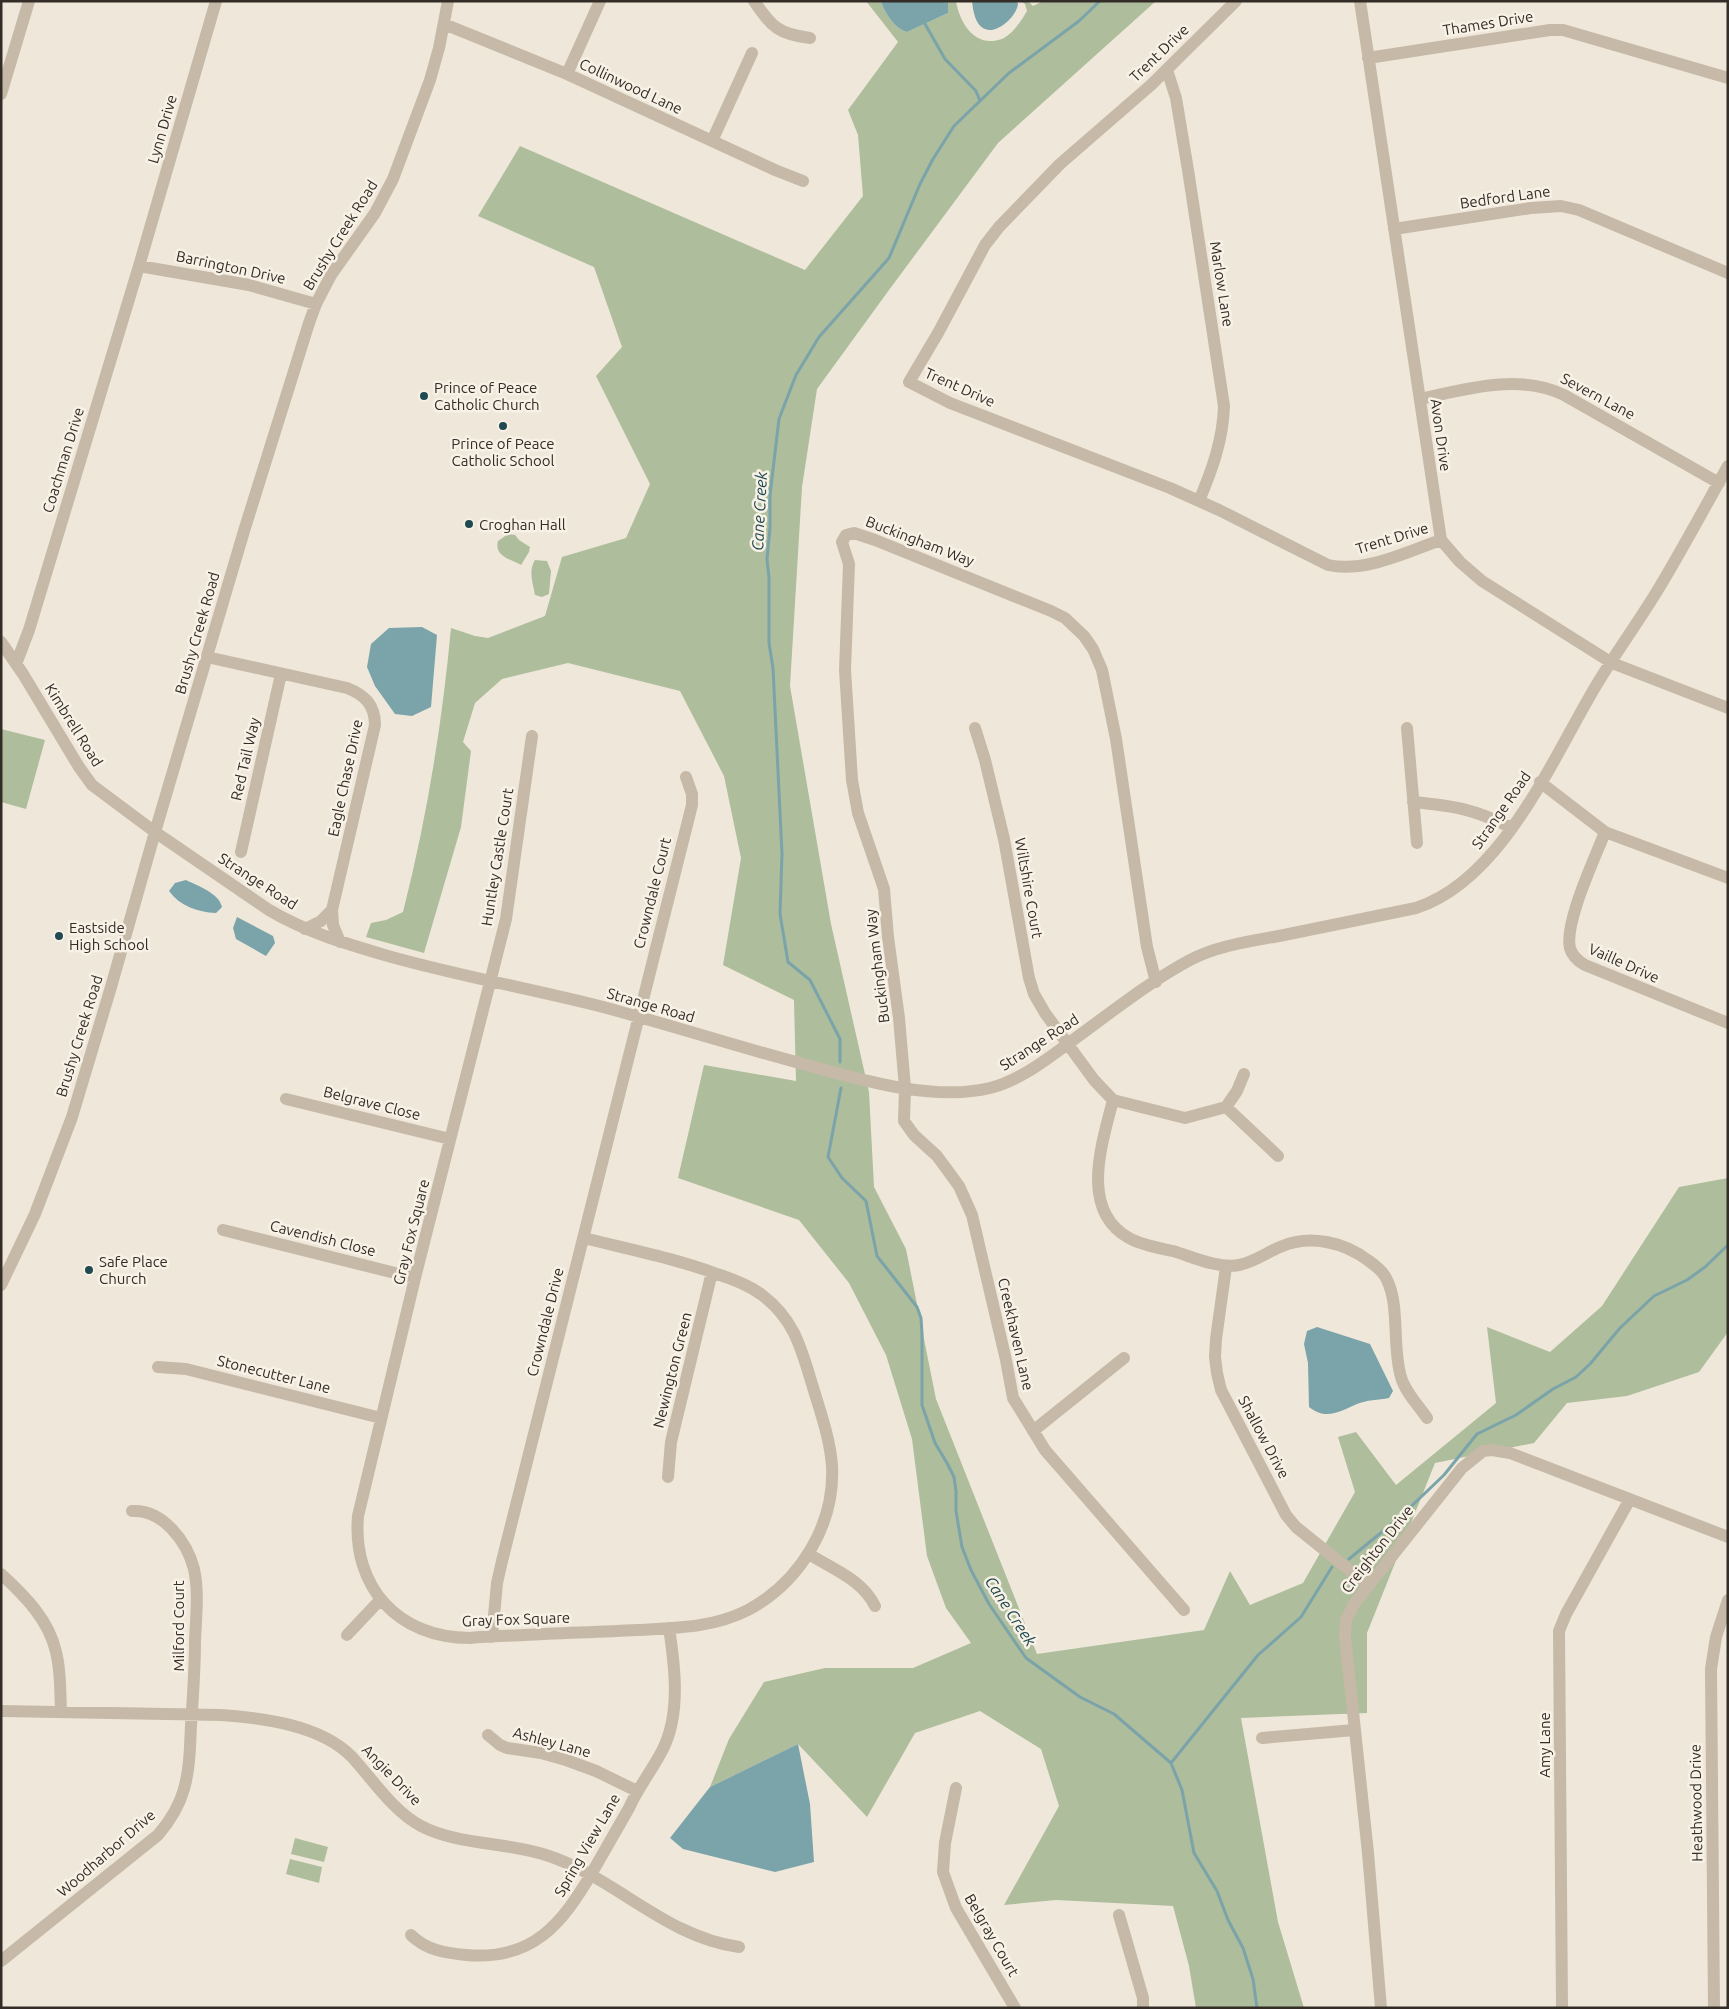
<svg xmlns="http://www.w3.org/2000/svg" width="1729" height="2009" font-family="Ubuntu,sans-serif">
<rect width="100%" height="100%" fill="#efe8da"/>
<path fill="#aebd9b" d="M866,1H881C884,12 895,29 907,32L948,13V1H956C960,25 977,50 1004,38C1013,33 1022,20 1027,11L1025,4L1021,1H1028L1033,6L1043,1H1156L998,143L889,290L817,389L802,487L790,686L831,924L869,1092L874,1187L906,1249L936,1399L1037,1654L1204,1630L1230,1571L1250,1605L1303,1583L1355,1492L1338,1437L1356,1432L1396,1485L1496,1403L1487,1327L1550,1352L1602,1306L1679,1187L1728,1178V1332L1699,1372L1627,1396L1567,1403L1534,1443L1435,1463L1367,1633V1713L1241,1718L1278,1922L1304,2008H1196L1189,1966L1173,1906L1056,1900L1004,1905L1059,1806L1041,1749L980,1711L915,1733L867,1817L798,1744L710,1787L729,1739L764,1682L825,1668H913L971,1643L946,1608L927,1556L912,1439L886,1355L849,1283L799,1220L678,1178L704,1065L796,1081L794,1000L723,965L741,858L724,776L680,691L568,663L502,679L475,703L463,742L471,751L461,827L424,953L366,937L371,923L386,920L403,912C427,818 442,724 451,628L475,636L488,638L545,616L562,557L626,538L650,484L596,376L622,347L594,267L478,216L520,146L805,270L863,196L858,135L848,110L898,42Z
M508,534L515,535L519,540L530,547L529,552L521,565C510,559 494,556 498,541Z
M535,560L547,561L551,571L549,594L542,597L535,595C533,583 528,571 535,560Z
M1,729L45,740L26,809L1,802Z
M295,1838L328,1847L324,1862L291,1854Z
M290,1859L322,1867L319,1883L286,1874Z"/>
<path fill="#7ba3aa" d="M881,1H948V13L907,32C895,29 884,12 881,1Z
M972,1H1015L1018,3C1018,15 997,35 985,29C975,25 973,10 972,1Z
M422,627L437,635L431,707L412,716L395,714L375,686L367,667L371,644L389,628Z
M186,880C198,886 219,893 222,907L216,913C197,912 180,906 169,891L175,883Z
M237,917L273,936L275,943L266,956L236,939L233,928Z
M1317,1327L1370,1344L1393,1391L1389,1398C1379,1400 1366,1400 1357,1404C1340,1411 1327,1421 1309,1407L1308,1363L1304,1344L1307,1331Z
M798,1744L810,1804L814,1862L775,1872L683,1849L670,1838L710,1787Z"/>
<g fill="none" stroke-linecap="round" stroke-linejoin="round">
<path stroke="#7ba3aa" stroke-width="3" d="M925,24L945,59L976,91L980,101
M840,1062V1039L810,980L788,962L780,914L782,854L773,668L769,643V578L767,559L770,528V495L779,419L796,375L819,337L889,258L920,184L933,159L954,126L1009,73L1079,21L1100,1
M841,1088L828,1157L842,1178L866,1201L877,1256L917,1307L921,1318L922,1334V1405L935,1443L947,1463L954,1477L956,1491V1511L962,1547L971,1570L989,1604L1026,1658L1080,1697L1114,1714L1171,1763L1182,1790L1194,1853L1217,1891L1228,1920L1243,1948L1253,1979L1257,2008
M1349,1559L1400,1517L1444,1475L1477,1434L1516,1415L1553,1389L1576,1377L1590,1364L1620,1328L1654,1296L1687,1280L1705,1267L1728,1245
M1171,1763L1258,1655L1301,1617L1332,1567"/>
<path stroke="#c6b9a7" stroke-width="12" d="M754,1C772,27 778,34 810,38
M1236,1L1151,85L1060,164L999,227L985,245L938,333L909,382L950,403L1170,488L1219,510L1328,565C1365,573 1406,552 1441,540
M1360,1L1441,540L1460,562L1482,581L1612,663L1728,708
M444,24L567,74L775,170L803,181
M1368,58L1550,30H1563L1728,78
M1167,70L1176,98L1188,170L1224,406C1223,440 1212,470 1199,501
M567,74L600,1
M1,94L29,1
M712,141L752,53
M1394,229L1531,208L1561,206L1579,210L1728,273
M139,266L249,285L316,304
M1420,399C1465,389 1520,373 1564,395L1719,483
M1,642L23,674L79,767L92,785L155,832L269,910C306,932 347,944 388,956C459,976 532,989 603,1007C670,1025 736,1046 803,1064C858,1079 933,1102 990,1088C1018,1081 1045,1061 1069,1043C1108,1015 1147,983 1190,960C1218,945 1253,941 1284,935C1328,926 1372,917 1416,908C1503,880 1553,757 1597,684C1617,651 1639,621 1659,588C1683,548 1705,507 1728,466
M207,657L347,688C365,695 375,705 375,725L332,910L333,925L340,942
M16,664L29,630L139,266L216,1
M975,728L985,760L1004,839L1029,978L1034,994L1045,1013L1094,1080L1113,1100L1185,1118L1226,1107L1237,1091L1244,1074
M1407,728L1417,843
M532,736L506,919L415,1278L358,1516C352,1587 398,1638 470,1638C488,1636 506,1636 524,1635C562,1633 600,1632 637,1630C675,1628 713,1628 748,1610C800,1582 835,1525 832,1466C830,1438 820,1411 812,1384C801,1348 794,1319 762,1295C749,1285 733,1279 717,1274C674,1258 628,1249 584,1238
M1540,782L1605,832L1728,878
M1413,802C1455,806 1474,809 1512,828
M1605,832C1595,858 1564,923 1570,948C1572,956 1578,961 1585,965L1728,1023
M241,852L281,674
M305,929L321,921L332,910
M1156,982L1147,947L1116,739L1102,670L1093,649L1084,636L1065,618L1051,611L875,540L854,533L846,535L842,542L849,564L845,670L852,780L858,813L884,889L888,937L899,1018L905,1088L904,1121L914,1135L937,1156L959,1186L972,1215L1006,1360L1013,1398L1045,1450L1184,1610
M286,1099L450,1139
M1113,1100C1102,1144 1079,1210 1129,1238C1141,1245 1159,1248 1173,1251C1193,1257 1218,1269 1239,1265C1254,1262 1266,1253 1280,1247C1310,1234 1344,1242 1369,1261C1376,1266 1384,1272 1387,1280C1400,1306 1392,1348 1401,1377C1405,1392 1419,1406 1427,1418
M1226,1107L1278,1156
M223,1230L415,1278
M1226,1267L1216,1339L1215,1357L1217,1373L1221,1390L1286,1515L1296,1527L1368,1585
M1,1285L35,1214L72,1117L111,987L155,832L244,531L309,323L316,304L331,275L375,213L393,179L430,80L439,48L448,1
M158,1367L186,1369L381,1418
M1033,1431L1124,1358
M668,1477L671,1442L712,1272
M809,1554C832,1569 862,1579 875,1606
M1,1574C25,1596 49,1620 56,1652C61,1671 60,1691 61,1711
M347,1635L381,1599
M492,1637L497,1583L502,1561L692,805V794L686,777
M1,1711L221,1715C263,1718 321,1725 352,1757C373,1780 393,1811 421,1826C457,1845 507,1842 546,1855C615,1877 665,1937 739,1947
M488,1735L500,1745L507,1748L541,1753L566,1760L596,1771L637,1791
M1262,1738L1354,1730
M956,1788L945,1843L943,1872L956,1908L1015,2008
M1119,1915L1143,1998V2008
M411,1935C426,1950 445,1953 466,1955C533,1961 562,1924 593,1871C605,1850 617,1829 629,1808C638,1788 652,1770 662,1751C681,1715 675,1667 669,1628
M1,1961L158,1835C170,1821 179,1807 184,1789C190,1768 190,1746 191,1725C193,1697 195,1669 195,1641C196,1617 199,1592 194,1569C187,1542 163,1509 132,1511
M1381,2008L1368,1853L1345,1636L1346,1620L1354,1604L1462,1468L1483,1451L1492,1450L1510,1453L1728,1537
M1562,2008L1559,1631L1566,1614L1630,1499
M1714,2008L1711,1669L1716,1637L1728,1600"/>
</g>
<g fill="#204951" stroke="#f7f1e6" stroke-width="2">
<circle cx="424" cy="396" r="5"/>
<circle cx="503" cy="426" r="5"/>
<circle cx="469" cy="524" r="5"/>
<circle cx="59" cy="936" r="5"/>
<circle cx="89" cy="1270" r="5"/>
</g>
<g text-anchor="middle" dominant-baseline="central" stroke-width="5" stroke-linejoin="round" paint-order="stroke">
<g font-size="15" fill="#332c27" stroke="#f7f1e6">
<text transform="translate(1488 23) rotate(-9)">Thames Drive</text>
<text transform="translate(1159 53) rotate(-44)">Trent Drive</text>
<text transform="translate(631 86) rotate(25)">Collinwood Lane</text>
<text transform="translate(162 129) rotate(-74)">Lynn Drive</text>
<text transform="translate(1505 197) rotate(-8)">Bedford Lane</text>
<text transform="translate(340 235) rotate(-58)">Brushy Creek Road</text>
<text transform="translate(231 267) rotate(12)">Barrington Drive</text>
<text transform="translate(1222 284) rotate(81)">Marlow Lane</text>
<text transform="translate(960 387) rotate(24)">Trent Drive</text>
<text transform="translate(1598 396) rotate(28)">Severn Lane</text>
<text transform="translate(1441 435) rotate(82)">Avon Drive</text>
<text transform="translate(63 460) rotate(-73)">Coachman Drive</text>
<text transform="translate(1392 538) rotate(-17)">Trent Drive</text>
<text transform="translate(920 541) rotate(21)">Buckingham Way</text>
<text transform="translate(197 633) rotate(-74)">Brushy Creek Road</text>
<text transform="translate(74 725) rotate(58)">Kimbrell Road</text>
<text transform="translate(245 759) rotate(-77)">Red Tail Way</text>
<text transform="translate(345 778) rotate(-78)">Eagle Chase Drive</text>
<text transform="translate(1501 810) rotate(-55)">Strange Road</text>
<text transform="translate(497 857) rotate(-81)">Huntley Castle Court</text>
<text transform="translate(258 881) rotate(33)">Strange Road</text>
<text transform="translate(1029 888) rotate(80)">Wiltshire Court</text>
<text transform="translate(652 893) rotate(-76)">Crowndale Court</text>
<text transform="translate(1624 963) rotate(24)">Vaille Drive</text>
<text transform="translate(877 966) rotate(-97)">Buckingham Way</text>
<text transform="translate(651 1005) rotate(16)">Strange Road</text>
<text transform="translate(79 1036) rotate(-73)">Brushy Creek Road</text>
<text transform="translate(1039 1042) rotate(-33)">Strange Road</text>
<text transform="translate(372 1103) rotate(14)">Belgrave Close</text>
<text transform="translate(411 1232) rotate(-76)">Gray Fox Square</text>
<text transform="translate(323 1238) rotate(14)">Cavendish Close</text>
<text transform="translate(545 1322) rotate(-76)">Crowndale Drive</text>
<text transform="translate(1016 1334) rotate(77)">Creekhaven Lane</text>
<text transform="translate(672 1370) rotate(-76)">Newington Green</text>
<text transform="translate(274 1374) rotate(14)">Stonecutter Lane</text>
<text transform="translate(1264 1437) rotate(62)">Shallow Drive</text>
<text transform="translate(1377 1549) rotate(-52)">Creighton Drive</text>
<text transform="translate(516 1619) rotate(-2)">Gray Fox Square</text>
<text transform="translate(178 1626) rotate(-90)">Milford Court</text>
<text transform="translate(552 1742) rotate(15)">Ashley Lane</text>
<text transform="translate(1544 1745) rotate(-90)">Amy Lane</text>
<text transform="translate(392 1775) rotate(46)">Angie Drive</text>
<text transform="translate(1696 1803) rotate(-91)">Heathwood Drive</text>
<text transform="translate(587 1845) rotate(-60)">Spring View Lane</text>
<text transform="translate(106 1853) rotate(-41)">Woodharbor Drive</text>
<text transform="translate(992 1935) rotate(60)">Belgray Court</text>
</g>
<g font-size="15" fill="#332c27" stroke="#f7f1e6" text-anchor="start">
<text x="434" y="387">Prince of Peace<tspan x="434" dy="17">Catholic Church</tspan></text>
<text x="503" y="443" text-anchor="middle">Prince of Peace<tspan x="503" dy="17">Catholic School</tspan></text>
<text x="479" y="524">Croghan Hall</text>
<text x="69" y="927">Eastside<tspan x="69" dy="17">High School</tspan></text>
<text x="99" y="1261">Safe Place<tspan x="99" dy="17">Church</tspan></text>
</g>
<g font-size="16" font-style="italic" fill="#204951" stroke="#f7f1e6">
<text transform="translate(759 511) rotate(-87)">Cane Creek</text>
<text transform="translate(1011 1611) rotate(57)">Cane Creek</text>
</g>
</g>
<rect width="1729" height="2009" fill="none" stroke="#332c27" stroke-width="5"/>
</svg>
